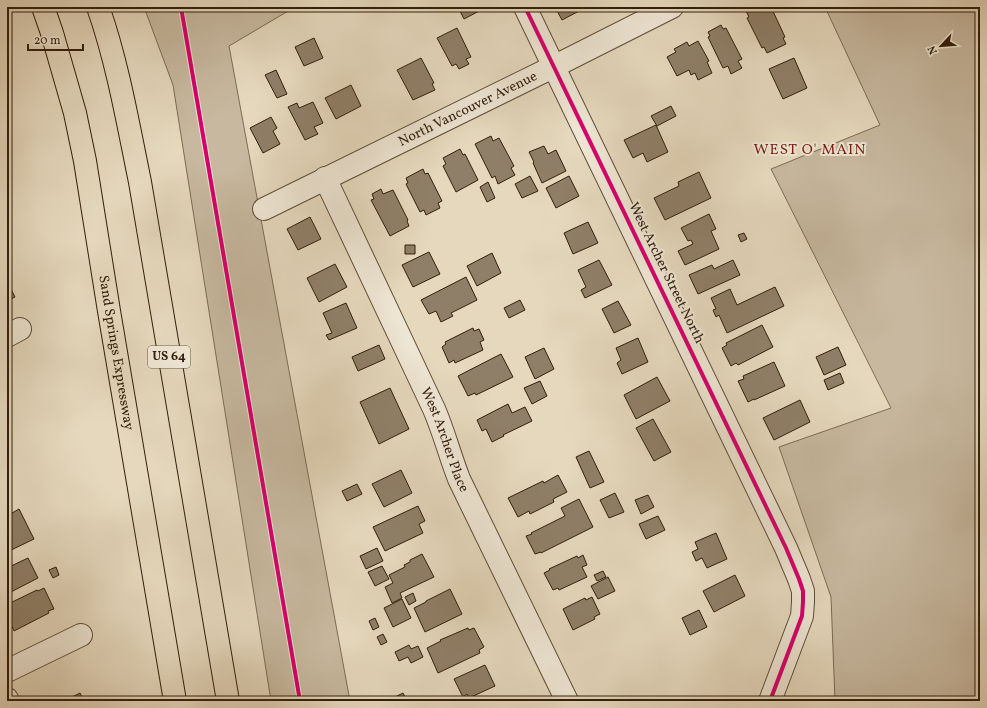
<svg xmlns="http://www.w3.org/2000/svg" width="987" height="708" font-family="Vollkorn,serif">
<rect width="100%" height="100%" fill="#e5d8bd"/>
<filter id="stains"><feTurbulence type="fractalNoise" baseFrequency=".005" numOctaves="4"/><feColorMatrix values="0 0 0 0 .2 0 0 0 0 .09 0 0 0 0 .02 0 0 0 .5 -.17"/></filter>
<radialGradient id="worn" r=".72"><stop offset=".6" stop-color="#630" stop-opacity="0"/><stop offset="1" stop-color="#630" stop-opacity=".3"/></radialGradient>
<path fill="#c7b89f" stroke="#7c6b56" d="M144,7H295L229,46L350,701H271L173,85Z
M825,7H980V701H835L831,597L779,447L891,408L771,169L880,125Z"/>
<path fill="#8f7f68" stroke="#321e0c" d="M458,7H482L483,9L464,19Z
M555,7H582L583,9L562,20Z
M754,7H771L785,37L783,38L786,44L767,53L764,47L762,48L747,18L749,17L746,11Z
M721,25L723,29L726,28L742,59L738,61L742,68L731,74L728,66L723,68L708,37L710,36L708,32Z
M457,28L471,57L466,59L469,64L459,69L456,64L452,66L437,38Z
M314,38L323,58L304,66L295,47Z
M698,41L709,61L707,62L712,73L698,80L695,73L691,75L689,70L677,76L667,57L676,52L674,49L687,42L689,46Z
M421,58L434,83L432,84L435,90L413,100L397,70Z
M794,58L807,88L783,99L769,69Z
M276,70L287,94L277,98L265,75Z
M351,85L361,106L336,119L325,98Z
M313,102L323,123L314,127L318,134L305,140L288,107L297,103L299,108Z
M671,106L676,116L657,126L651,116Z
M271,117L277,128L273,131L280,144L263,153L250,128Z
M656,125L668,152L647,162L643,153L633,158L624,140Z
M491,136L493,141L499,138L514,166L511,168L515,175L498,184L495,176L492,178L475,144Z
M544,146L548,154L556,150L566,171L542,183L533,163L534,162L529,152Z
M460,149L463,155L465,154L478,180L456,192L443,166L446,164L443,158Z
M423,169L425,174L428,173L442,201L438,203L440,208L426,215L424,210L420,212L406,184L408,183L406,178Z
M699,172L711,198L665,220L654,198L679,186L678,182Z
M530,176L538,191L522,198L515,184Z
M569,176L579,196L556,208L546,188Z
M488,182L495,198L487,202L480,187Z
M381,189L383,194L393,190L408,220L407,221L409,226L390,236L371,200L374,199L372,194Z
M709,214L716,229L711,231L719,249L685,265L678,251L693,244L691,240L688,241L681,228Z
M310,217L321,239L298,250L287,229Z
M588,222L598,243L573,254L564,233Z
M744,233L747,239L741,242L738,235Z
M405,245H415V254H405Z
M429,252L440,274L413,287L402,265Z
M492,253L501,273L477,286L467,266Z
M599,260L612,285L585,298L581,290L586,287L578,270Z
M733,260L740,275L698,294L689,275L712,265L714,269Z
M335,264L347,287L319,302L307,278Z
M466,277L477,300L451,313L453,316L441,322L436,311L429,314L421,300Z
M7,281L15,297L7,301Z
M775,287L784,306L727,333L719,315L716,317L713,310L716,309L711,298L730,289L737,305Z
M520,300L525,310L509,318L504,308Z
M618,301L631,325L614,333L602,309Z
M346,303L357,328L329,340L326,335L332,333L323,313Z
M762,325L773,347L738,365L736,363L731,366L722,348L727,345L726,343Z
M473,328L474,331L479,329L484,340L480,342L483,350L455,363L454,360L449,363L442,347L446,344L445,342Z
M638,338L648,362L622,374L617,363L621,360L616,348Z
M379,345L385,359L358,371L352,357Z
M838,347L846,365L824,375L816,357Z
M544,348L554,369L535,379L525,357Z
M501,354L513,377L476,395L475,393L468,396L458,376Z
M774,362L785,386L754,400V399L748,402L738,381L744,379L743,376Z
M840,373L844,383L828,390L824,380Z
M657,377L670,401L636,419L624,395Z
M540,381L547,396L532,404L524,388Z
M390,388L409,429L379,444L360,402Z
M800,400L810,422L774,440L763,418Z
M508,404L512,413L525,407L532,421L503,435L504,436L492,442L486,429L482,431L477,420Z
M653,419L671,452L654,461L636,428Z
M589,451L604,482L590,488L576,457Z
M401,470L412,493L384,507L372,484Z
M558,475L567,492L553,499L554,502L530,514L529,511L518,517L508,498L543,481L544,483Z
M357,484L362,494L347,501L342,491Z
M615,493L624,512L609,518L600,500Z
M648,495L654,507L641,514L635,500Z
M579,499L593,527L541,553V552L535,554L526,536L532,534L531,533L565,516L561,508Z
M418,506L425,521L419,524L423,533L385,551L373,527Z
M19,509L34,539L7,552V516Z
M658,516L665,530L646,539L639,524Z
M716,533L727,559L707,568L702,558L696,561L692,552L698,549L695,542Z
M377,548L383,561L366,569L360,556Z
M422,554L434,577L400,593L402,598L392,603L385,587L393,583L389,575L405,567L404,565L410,562V560Z
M583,555L587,565L582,567L587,577L559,590L558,588L553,590L544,573L550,570L549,569L577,556L578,558Z
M28,558L38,578L7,594V568Z
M382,566L389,579L375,586L368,572Z
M56,567L59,575L53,578L49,570Z
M603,571L606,577L597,581L594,575Z
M735,575L745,596L714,612L703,591Z
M608,577L615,591L598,599L591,586Z
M44,588L54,609L48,611L49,613L14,631L7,616V614L12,611L8,604L37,590L38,591Z
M450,589L462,614L425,632L414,608L426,602V601Z
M413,593L416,601L409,605L405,597Z
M592,597L600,614L594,617L595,619L573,630L563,609L585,598L586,600Z
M402,599L411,618L393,627L384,608Z
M699,610L707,627L690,635L682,618Z
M375,618L379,627L373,630L369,621Z
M468,628L469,630L474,628L484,647L479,650L480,653L438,673L427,648L441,641L440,640Z
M383,634L387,642L381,645L377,637Z
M409,645L411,649L418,646L423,657L411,663L408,657L399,661L395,652Z
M485,665L495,686L469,698L467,694L463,697L454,679Z
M80,693L84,701H69L68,699Z
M403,693L407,701H390L389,700Z"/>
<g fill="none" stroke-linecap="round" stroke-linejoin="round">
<defs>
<g id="minor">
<path d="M525,7L786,548L799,579L803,591V602L802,616L770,701"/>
<path id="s1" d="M325,178L434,409C444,432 450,456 459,479L567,701"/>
<path id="s2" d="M264,209L555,66L672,7"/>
<path d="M7,336L20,329"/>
<path d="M7,671L81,635"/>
<path d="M7,699L8,701"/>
</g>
<g id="motorway">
<path id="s3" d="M43,7L52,33L75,113L85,161L109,311L175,701"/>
<path d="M98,7C118,64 128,124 140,182L228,701"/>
</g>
</defs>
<use href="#minor" stroke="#5f4c38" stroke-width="24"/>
<use href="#motorway" stroke="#321e0c" stroke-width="24"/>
<use href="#minor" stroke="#eee6d4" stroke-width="22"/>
<use href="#motorway" stroke="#e5d8bd" stroke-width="22"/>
<defs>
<path id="cycleway" d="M181,7L300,701
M525,7L786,548L799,579L803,591V602L802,616L770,701"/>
</defs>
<use href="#cycleway" stroke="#eee6d4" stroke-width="6"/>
<use href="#cycleway" stroke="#d6006c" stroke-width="4"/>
</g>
<g text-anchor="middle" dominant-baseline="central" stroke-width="4" stroke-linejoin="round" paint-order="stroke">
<rect fill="#eee6d4" stroke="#6a5a48" stroke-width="1" x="148" y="346" width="42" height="22" rx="3"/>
<g font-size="13" font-weight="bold" fill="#321e0c">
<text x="169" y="357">US 64</text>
</g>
<g font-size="14" fill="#321e0c" stroke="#eee6d4">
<text stroke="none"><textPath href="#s2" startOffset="227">North Vancouver Avenue</textPath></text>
<text transform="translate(666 273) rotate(64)">West Archer Street North</text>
<text stroke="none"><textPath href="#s3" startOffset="354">Sand Springs Expressway</textPath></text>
<text stroke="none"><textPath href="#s1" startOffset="288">West Archer Place</textPath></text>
</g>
<g font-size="15" letter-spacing="1" fill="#7a1f14" stroke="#eee6d4">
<text x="810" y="150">WEST O' MAIN</text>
</g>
</g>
<rect width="987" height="708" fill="none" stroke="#e5d8bd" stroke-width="24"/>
<rect x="8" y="8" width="971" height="692" fill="none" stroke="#321e0c" stroke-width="2"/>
<rect x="12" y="12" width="963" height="684" fill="none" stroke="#321e0c"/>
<g transform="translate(941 46) rotate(244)" stroke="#eee6d4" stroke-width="3" paint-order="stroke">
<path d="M0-3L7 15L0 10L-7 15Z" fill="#321e0c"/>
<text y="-6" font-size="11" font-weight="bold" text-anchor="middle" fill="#321e0c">N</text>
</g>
<path d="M28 44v6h55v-6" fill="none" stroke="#321e0c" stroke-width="2"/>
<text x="34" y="44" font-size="12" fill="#321e0c" stroke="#eee6d4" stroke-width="3" paint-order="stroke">20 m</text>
<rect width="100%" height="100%" filter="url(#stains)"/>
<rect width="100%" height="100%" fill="url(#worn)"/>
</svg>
